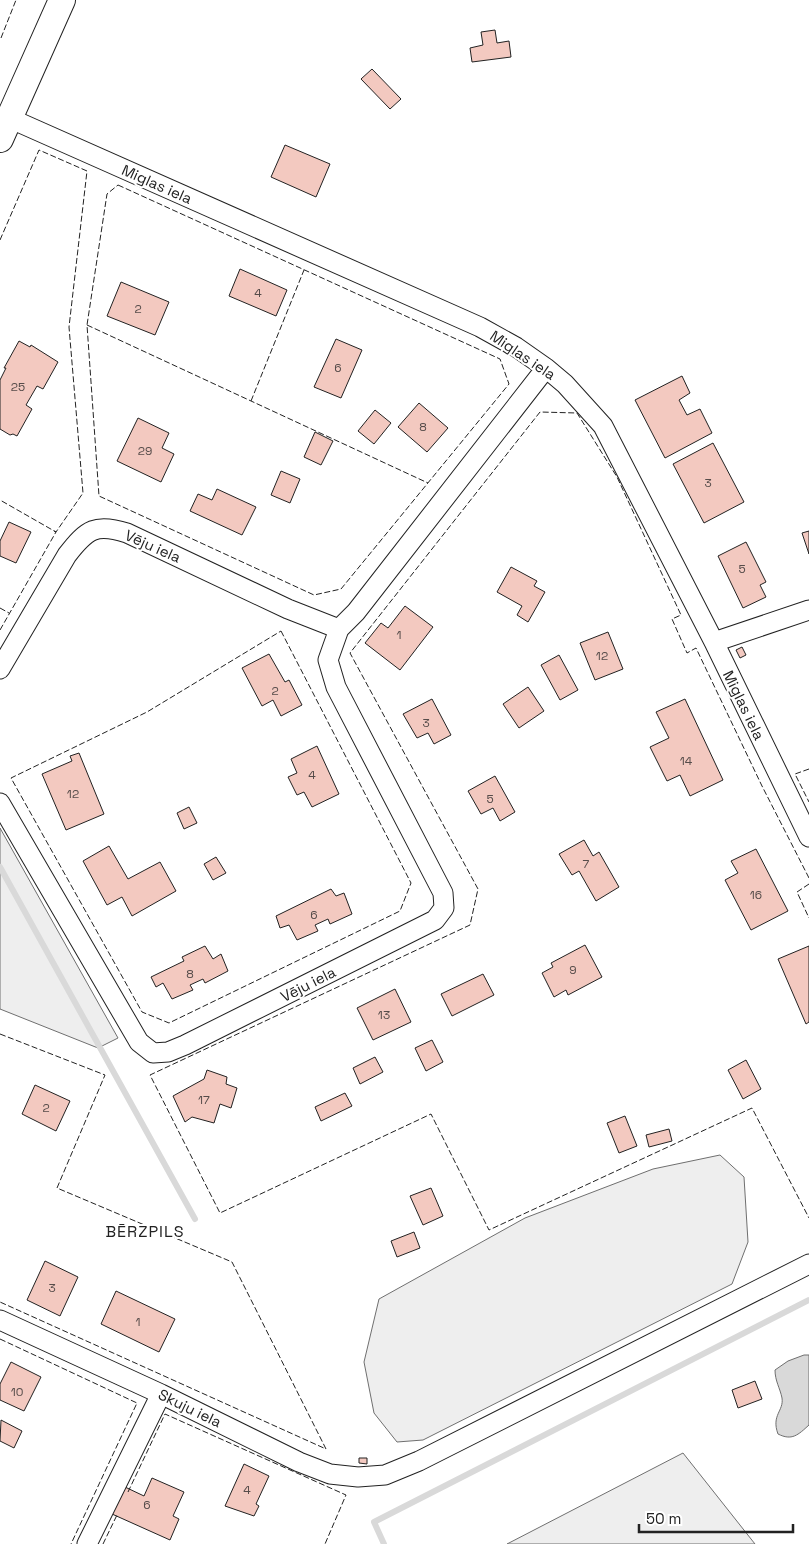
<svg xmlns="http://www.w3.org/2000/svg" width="809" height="1544" font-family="'Space Grotesk',sans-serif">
<rect width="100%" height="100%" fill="#fff"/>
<path fill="#eee" stroke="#6f6f6f" d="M0,828L118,1038L98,1048L0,1009Z
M720,1155L744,1177L748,1242L732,1284L423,1440L397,1442L374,1413L364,1362L379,1299L525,1218L653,1169Z
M683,1453L755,1544H507Z"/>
<path fill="#d9d9d9" stroke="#6f6f6f" d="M804,1355H809V1425C798,1435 792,1441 778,1434C771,1415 784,1411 782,1398C780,1388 775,1381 775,1370L788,1361Z"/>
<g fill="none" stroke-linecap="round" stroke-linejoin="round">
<path stroke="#d9d9d9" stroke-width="6" d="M0,867L195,1219
M384,1544L374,1522L809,1300"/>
</g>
<path fill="#f3c9c0" stroke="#222" d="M495,30L497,43L509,41L511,57L472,62L470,48L483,45L481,32Z
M372,69L401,99L390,109L361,79Z
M285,145L330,164L316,197L271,177Z
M240,269L287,290L276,316L229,296Z
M121,282L169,302L155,335L107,316Z
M336,339L362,350L341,398L314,387Z
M19,341L30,347L31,345L58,362L43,389L37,386L26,405L32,409L17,436L13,434L10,435L0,429V380L6,368H4Z
M682,376L690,393L679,400L687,415L700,409L712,433L665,458L635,400Z
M419,403L448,428L427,452L398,427Z
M375,410L391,423L374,444L358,431Z
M138,418L169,433L162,448L174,454L161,482L117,461Z
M315,432L333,441L321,465L304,457Z
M713,443L744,502L704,523L673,464Z
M281,471L300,479L290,503L271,495Z
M217,489L256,507L242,535L190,511L198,494L212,500Z
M9,522L31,532L16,563L0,556V541Z
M809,531V554L802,533Z
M746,542L766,582L760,585L766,597L743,608L718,556Z
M511,567L537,581L534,586L545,592L528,622L517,615L522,606L497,592Z
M405,606L433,627L400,670L365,643L381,623L388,628Z
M608,632L623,669L595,680L580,643Z
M742,647L746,655L740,658L736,650Z
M269,654L285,682L289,680L302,705L281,716L273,700L262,706L242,668Z
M559,655L578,690L560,700L541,665Z
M528,687L544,711L519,728L503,704Z
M432,699L451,735L434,744L428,733L417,738L403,714Z
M685,699L723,780L690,796L680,775L667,781L650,747L669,738L656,712Z
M317,746L339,794L312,807L304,792L297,795L288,777L297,773L291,759Z
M79,753L104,814L66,830L42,774L72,761L70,756Z
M495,776L515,812L500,821L493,808L481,814L468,791Z
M189,807L197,823L184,829L177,813Z
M584,840L593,856L599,852L619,887L596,901L579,871L572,875L559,854Z
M109,846L128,879L160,862L176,891L132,916L122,897L107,905L83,861Z
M756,849L788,911L751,930L725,880L738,873L731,861Z
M216,857L226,873L213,880L204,864Z
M331,889L336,896L344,893L352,914L330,924L328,919L315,925L318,931L297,940L289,925L280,928L276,916Z
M585,945L602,977L568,995L566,990L554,997L542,973L553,967L551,963Z
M205,946L213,959L221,954L228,971L205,983L203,979L190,985L193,990L172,999L163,983L156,987L151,977L184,961L182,957Z
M809,946V1022L806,1024L778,959Z
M483,974L494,995L452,1016L441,994Z
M395,989L411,1022L373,1040L357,1008Z
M432,1040L443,1062L426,1071L415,1048Z
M375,1057L383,1072L360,1084L353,1068Z
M746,1060L761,1089L743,1099L728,1070Z
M207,1070L227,1077L226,1084L237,1088L231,1108L220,1104L214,1123L192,1117L185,1122L173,1096L204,1079Z
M35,1085L70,1101L56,1131L22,1114Z
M345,1093L352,1106L321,1121L315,1107Z
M625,1116L637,1146L619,1153L607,1123Z
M669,1129L672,1141L649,1147L646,1135Z
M431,1188L443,1216L423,1225L410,1196Z
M414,1232L420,1248L397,1257L391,1241Z
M45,1261L78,1277L60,1316L27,1300Z
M116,1291L175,1319L159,1352L101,1324Z
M11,1362L41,1377L24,1411L0,1400V1384Z
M755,1381L762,1399L738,1408L732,1390Z
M1,1420L22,1431L14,1448L0,1441Z
M359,1458H367V1464L359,1463Z
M244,1464L269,1476L256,1504L259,1506L254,1516L225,1506Z
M152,1478L184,1492L173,1516L179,1519L170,1540L112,1514L125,1487L144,1496Z"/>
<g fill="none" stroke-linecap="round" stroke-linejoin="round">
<defs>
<path id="street" d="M9,118L480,327L516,347L546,368L565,384L603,426L714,642L809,837
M714,642L809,610
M0,669L67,555C87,529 96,523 127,533L288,609L339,629
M0,803L139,1042L153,1053L168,1052L185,1045L435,920L444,908L443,893L336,687L328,660L339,629L356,612L546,368
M0,1320L161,1394L299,1462L330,1474L358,1477L385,1475L419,1461L809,1264
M87,1544L161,1394"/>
<path id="secondary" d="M0,139L62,0"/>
</defs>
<use href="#street" stroke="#222" stroke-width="21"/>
<use href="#secondary" stroke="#222" stroke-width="28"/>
<use href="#street" stroke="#fff" stroke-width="19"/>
<use href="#secondary" stroke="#fff" stroke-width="26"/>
<path stroke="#222" stroke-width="1" stroke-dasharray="6 2.5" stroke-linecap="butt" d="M1,38L16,0
M118,185L500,359L509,384L341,589L314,595L99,496L87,325L107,194Z
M0,240L39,150L87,171L69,327L83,493L56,532L0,500
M87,325L428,483
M251,401L304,270
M0,608L9,613
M0,630L56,532L54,531
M281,631L411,883L400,911L169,1023L142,1012L11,778L147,712Z
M809,769L795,774L809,802
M809,878L762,786L696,648L687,653L672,619L681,615L617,477L577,413L540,412L350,653L478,889L470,925L150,1075L220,1213L431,1114L489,1230L752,1108L809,1218
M809,884L797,892L809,918
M0,1034L105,1075L57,1188L232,1262L326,1449L0,1302
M0,1339L137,1403L71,1544
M128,1492L165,1414L346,1495L325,1544
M103,1544L117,1515"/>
</g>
<g text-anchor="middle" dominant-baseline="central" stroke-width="4" stroke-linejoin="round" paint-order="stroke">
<g font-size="12" fill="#564c4a">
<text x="258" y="293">4</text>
<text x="138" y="309">2</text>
<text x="338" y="368">6</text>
<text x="18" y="387">25</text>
<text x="423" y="427">8</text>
<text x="145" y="451">29</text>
<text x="708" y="483">3</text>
<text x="742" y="569">5</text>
<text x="399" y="635">1</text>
<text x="602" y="656">12</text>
<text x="275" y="691">2</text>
<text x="426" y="723">3</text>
<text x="686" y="761">14</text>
<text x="312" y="775">4</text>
<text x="73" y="794">12</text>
<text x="490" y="799">5</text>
<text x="586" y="864">7</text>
<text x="756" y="895">16</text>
<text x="314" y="915">6</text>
<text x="573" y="970">9</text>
<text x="190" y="974">8</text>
<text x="384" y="1015">13</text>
<text x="204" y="1100">17</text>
<text x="46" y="1108">2</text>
<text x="52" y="1288">3</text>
<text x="138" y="1322">1</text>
<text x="17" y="1392">10</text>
<text x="247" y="1490">4</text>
<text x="147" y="1505">6</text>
</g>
<g font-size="15" fill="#222" stroke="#fff">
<text transform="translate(157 184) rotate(24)">Miglas iela</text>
<text transform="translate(523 355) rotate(34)">Miglas iela</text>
<text transform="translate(153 546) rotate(24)">Vēju iela</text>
<text transform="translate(744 705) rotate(64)">Miglas iela</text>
<text transform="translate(308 984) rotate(-27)">Vēju iela</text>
<text transform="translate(190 1408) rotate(26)">Skuju iela</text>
</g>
<g font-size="16" letter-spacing="1" fill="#222" stroke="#fff">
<text x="145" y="1231">BĒRZPILS</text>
</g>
</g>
<path d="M639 1524v8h154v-8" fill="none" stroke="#222222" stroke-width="2.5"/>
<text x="646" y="1524" font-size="15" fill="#222222" stroke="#ffffff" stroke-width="4" paint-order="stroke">50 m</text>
</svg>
